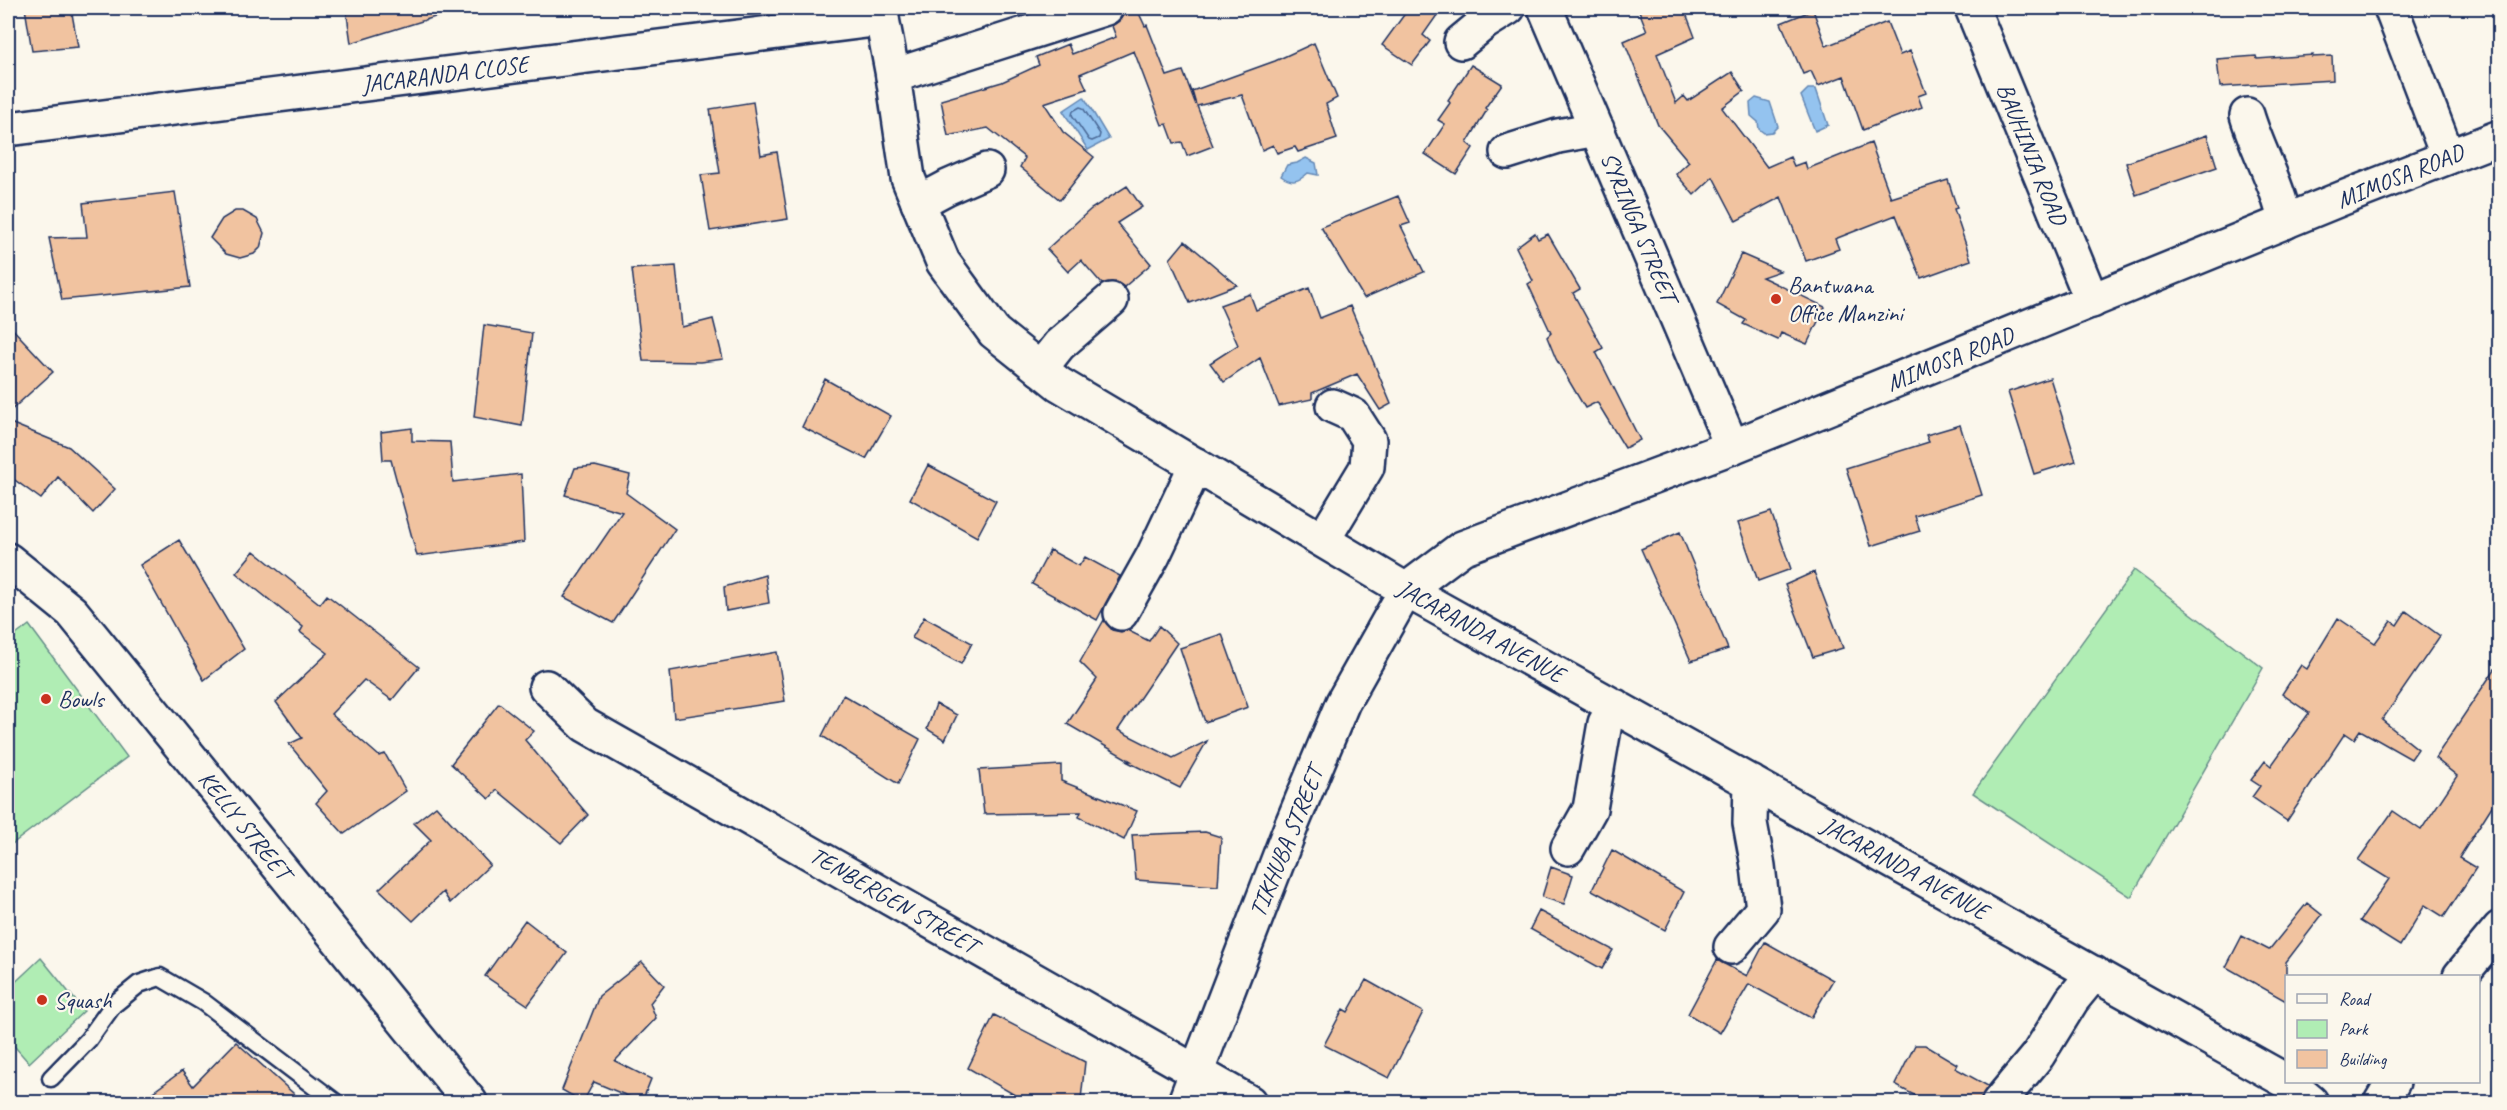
<svg xmlns="http://www.w3.org/2000/svg" width="2507" height="1110" font-family="Caveat,sans-serif">
<rect width="100%" height="100%" fill="#fbf7ec"/>
<filter id="ink" filterUnits="userSpaceOnUse"><feTurbulence type="fractalNoise" baseFrequency=".0167" numOctaves="2"/><feDisplacementMap in="SourceGraphic" scale="12" xChannelSelector="R" yChannelSelector="G"/><feConvolveMatrix kernelMatrix="1 2 1 2 8 2 1 2 1" color-interpolation-filters="sRGB"/></filter>
<g filter="url(#ink)">
<path fill="#b0edb4" stroke="#668e89" stroke-width="1.5" d="M2134,570L2263,668L2131,897L1973,793Z
M29,625L127,757L8,847V641Z
M41,958L84,1011L29,1063L8,1039V989Z"/>
<path fill="#94c3ef" stroke="#6488b5" stroke-width="1.5" d="M1808,89H1816L1828,125L1815,131L1801,96Z
M1084,97L1109,139L1088,150L1063,111Z
M1756,98L1770,102L1778,126L1772,132L1764,133L1759,129L1758,122L1751,116L1750,103Z
M1306,158L1316,163L1318,175L1308,173C1298,182 1292,184 1281,176L1287,165L1297,163Z"/>
<g fill="none" stroke-linecap="round" stroke-linejoin="round">
<path stroke="#4b6a98" stroke-width="1.5" d="M1080,107L1083,108L1100,134L1099,138L1092,141L1089,140L1072,115L1073,111Z"/>
</g>
<path fill="#f1c3a0" stroke="#1b2f5e" stroke-width="1.5" d="M25,8H71L78,47L32,51Z
M346,8H447L448,13L351,43Z
M1409,8H1442L1423,35L1430,41L1412,65L1382,45Z
M1638,8H1684L1695,37L1657,54L1676,103L1684,96L1688,101L1732,72L1744,91L1722,108L1767,167L1790,157L1794,166L1805,162L1807,169L1871,143L1891,198L1948,180L1957,208L1954,209L1971,260L1921,278L1896,215L1835,239L1839,249L1806,261L1781,197L1736,221L1713,177L1694,195L1676,174L1689,162L1658,125L1624,41L1647,31Z
M1137,9L1145,26L1147,25L1167,76L1183,71L1196,105L1192,91L1275,61L1314,43L1337,98L1326,104L1337,139L1298,152L1295,147L1277,153L1273,145L1262,150L1242,95L1197,106L1213,146L1187,156L1182,142L1174,143L1167,124L1162,125L1134,51L1080,74L1087,89L1044,103L1063,132L1094,157L1060,200L1020,167L1025,158L988,128L948,136L941,100L1002,82L1039,65L1036,57L1068,44L1072,54L1116,37L1112,26L1119,21L1124,14Z
M1813,10L1826,46L1887,22L1900,55L1910,51L1926,93L1918,96L1922,107L1863,130L1844,76L1818,86L1811,71L1803,74L1781,23Z
M2313,55L2312,57L2332,56L2333,80L2220,87L2217,59L2256,56L2257,59Z
M1471,65L1502,84L1485,108L1487,110L1467,143L1473,148L1456,174L1425,154L1445,124L1438,120L1450,103L1448,100Z
M753,102L761,155L777,152L788,219L710,231L701,175L720,173L710,109Z
M2207,135L2217,167L2136,195L2126,163Z
M1127,186L1142,207L1117,223L1151,264L1124,287L1117,282L1102,284L1081,260L1068,272L1047,249L1091,209Z
M175,192L190,287L62,300L49,238L87,237L83,203Z
M1398,196L1410,223L1401,226L1424,272L1364,298L1321,227Z
M235,211H243L257,219L264,233L260,248L254,254L240,258L226,254L210,238L222,219Z
M1535,233L1538,239L1548,234L1580,289L1573,293L1603,348L1596,352L1640,440L1625,448L1597,402L1585,408L1556,359L1547,337L1551,333L1528,284L1533,281L1516,247Z
M1185,241L1237,285L1190,303L1170,259Z
M1741,254L1780,271L1762,277L1825,307L1807,344L1781,333L1778,340L1743,324L1746,320L1717,304Z
M676,266L682,327L713,319L723,359L700,362L643,361L632,269Z
M1309,288L1320,318L1350,306L1391,404L1380,410L1357,374L1312,393V399L1279,406L1260,358L1224,382L1210,363L1238,345L1220,305L1250,294L1256,310Z
M8,324L53,372L8,413Z
M484,325L532,333L522,426L474,417Z
M2050,378L2076,461L2034,474L2008,392Z
M825,379L891,416L866,459L802,427Z
M8,422L69,447L115,489L93,513L58,477L41,499L8,475Z
M1960,425L1982,495L1915,516L1920,531L1871,546L1846,468L1929,442L1926,435Z
M412,428V441L450,442L453,482L521,474L524,542L417,556L391,460H383L381,432Z
M928,465L996,501L977,537L910,499Z
M595,466L630,475L626,493L675,529L613,623L564,597L622,512L565,495L575,468Z
M1771,512L1791,569L1758,581L1738,523Z
M1680,532L1728,649L1691,661L1641,549Z
M179,540L244,649L204,680L140,565Z
M1050,550L1079,566L1085,557L1120,576L1097,620L1032,584Z
M254,551L320,604L327,595L419,667L392,700L364,680L331,714L379,756L385,754L406,791L344,834L316,803L327,791L289,744L302,738L276,702L328,653L300,632L303,627L236,573Z
M1814,572L1843,648L1813,657L1785,585Z
M765,575L769,603L726,611L724,587Z
M2406,611L2440,636L2382,720L2418,749L2411,759L2360,730L2354,739L2345,733L2287,821L2252,797L2260,786L2251,780L2265,761L2271,766L2309,713L2282,694L2301,665L2307,669L2338,618L2375,643L2391,621L2397,625Z
M924,617L972,643L961,664L912,638Z
M1104,620L1112,630L1121,632L1127,630L1149,641L1159,626L1177,643L1118,730L1173,758L1207,741L1180,788L1126,761H1131L1067,724L1097,679L1080,662Z
M1222,634L1248,707L1205,722L1180,648Z
M777,652L785,701L674,718L670,671Z
M2499,663V795L2459,858L2476,868L2444,917L2425,905L2400,946L2360,921L2389,879L2358,860L2393,811L2421,830L2457,776L2435,758Z
M843,695L920,739L898,784L822,736Z
M499,703L534,731L525,740L588,815L561,843L497,790L489,799L451,764Z
M936,704L957,715L945,740L927,729Z
M1061,765V781L1137,811L1124,840L1079,817L1081,812L984,814L979,770Z
M436,806L490,865L450,903L443,892L413,921L379,889L431,840L414,823Z
M1205,832L1221,837L1218,886L1136,880L1132,835Z
M1612,850L1684,892L1665,930L1592,890Z
M1551,867L1573,875L1564,904L1542,897Z
M2307,903L2322,915L2286,962V1001L2226,967L2242,936L2269,950Z
M1539,911L1613,950L1602,969L1530,929Z
M525,920L567,953L528,1005L485,976Z
M1765,942L1833,980L1811,1018L1749,984L1720,1033L1688,1014L1717,960L1747,976Z
M642,962L664,985L650,1003L656,1018L615,1061L651,1079L642,1102L594,1082L583,1102L562,1090L599,996Z
M1366,980L1423,1012L1389,1078L1324,1045L1343,1009L1348,1012Z
M994,1015L1085,1062L1081,1099L1073,1102H1027L968,1068Z
M236,1042L303,1102H139L182,1071L193,1086Z
M1915,1045H1925L1957,1064L1955,1068L1988,1086L1979,1102H1927L1895,1085Z"/>
<g fill="none" stroke-linecap="round" stroke-linejoin="round">
<defs>
<path id="service" d="M51,1078L88,1040L113,1005L139,984L160,977L203,1002L335,1102"/>
<path id="minor" d="M1545,8L1732,447
M1972,8L2092,301
M2391,8L2448,157
M1461,42L1484,23L1508,8
M893,76L1106,8
M2247,115C2258,152 2278,184 2285,222
M8,129L882,19
M1507,152L1558,136L1597,129
M918,203L948,187L987,170
M1040,369L1059,345L1111,300
M1323,540L1367,467L1369,440L1353,415L1333,406
M8,560L72,612L470,1102
M1406,590L2286,1081
M1121,613L1153,556L1196,465
M546,687L585,725L1249,1102
M1568,848L1590,809L1605,723L1615,706
M1731,947L1763,909L1758,866L1750,823L1751,782
M2460,976L2500,928
M2287,1082L2311,1102
M1999,1102L2038,1055L2072,1000L2094,973
M2381,1102L2393,1082"/>
<path id="tertiary" d="M880,8L893,76L908,178L943,262L994,332L1059,384L1406,590
M1185,1102L1292,824L1343,702L1406,590L1462,548L1732,447L2343,198L2500,137"/>
</defs>
<use href="#service" stroke="#1b2f5e" stroke-width="21"/>
<use href="#minor" stroke="#1b2f5e" stroke-width="38"/>
<use href="#tertiary" stroke="#1b2f5e" stroke-width="38"/>
<use href="#service" stroke="#fbf7ec" stroke-width="16"/>
<use href="#minor" stroke="#fbf7ec" stroke-width="33"/>
<use href="#tertiary" stroke="#fbf7ec" stroke-width="33"/>
</g>
</g>
<g fill="#c8321e" stroke="#fbf7ec" stroke-width="2">
<circle cx="1776" cy="299" r="6"/>
<circle cx="46" cy="699" r="6"/>
<circle cx="42" cy="1000" r="6"/>
</g>
<g text-anchor="middle" dominant-baseline="central" stroke-width="4.5" stroke-linejoin="round" paint-order="stroke">
<g font-size="24" fill="#1b2f5e" stroke="#fbf7ec">
<text transform="translate(445 74) rotate(-7)">JACARANDA CLOSE</text>
<text transform="translate(2032 154) rotate(68)">BAUHINIA ROAD</text>
<text transform="translate(2400 176) rotate(-22)">MIMOSA ROAD</text>
<text transform="translate(1639 227) rotate(67)">SYRINGA STREET</text>
<text transform="translate(1950 359) rotate(-22)">MIMOSA ROAD</text>
<text transform="translate(1481 631) rotate(29)">JACARANDA AVENUE</text>
<text transform="translate(245 825) rotate(51)">KELLY STREET</text>
<text transform="translate(1286 842) rotate(-68)">TIKHUBA STREET</text>
<text transform="translate(1905 868) rotate(29)">JACARANDA AVENUE</text>
<text transform="translate(894 900) rotate(30)">TENBERGEN STREET</text>
</g>
<g font-size="24" fill="#1b2f5e" stroke="#fbf7ec" text-anchor="start">
<text x="1788" y="285">Bantwana<tspan x="1788" dy="28">Office Manzini</tspan></text>
<text x="58" y="699">Bowls</text>
<text x="54" y="1000">Squash</text>
</g>
</g>
<rect width="2507" height="1110" fill="none" stroke="#fbf7ec" stroke-width="30"/>
<rect x="15" y="15" width="2477" height="1080" fill="none" stroke="#1b2f5e" stroke-width="2" filter="url(#ink)"/>
<rect x="2285" y="975" width="195" height="108" fill="#fbf7ec" stroke="#a1a7b3" stroke-width="1.5"/>
<rect x="2297" y="994" width="30" height="9" fill="#fbf7ec" stroke="#a1a7b3" stroke-width="1.5"/>
<text x="2339" y="1005" font-size="18" fill="#1b2f5e">Road</text>
<rect x="2297" y="1020" width="30" height="18" fill="#b0edb4" stroke="#a1a7b3" stroke-width="1.5"/>
<text x="2339" y="1035" font-size="18" fill="#1b2f5e">Park</text>
<rect x="2297" y="1050" width="30" height="18" fill="#f1c3a0" stroke="#a1a7b3" stroke-width="1.5"/>
<text x="2339" y="1065" font-size="18" fill="#1b2f5e">Building</text>
</svg>
